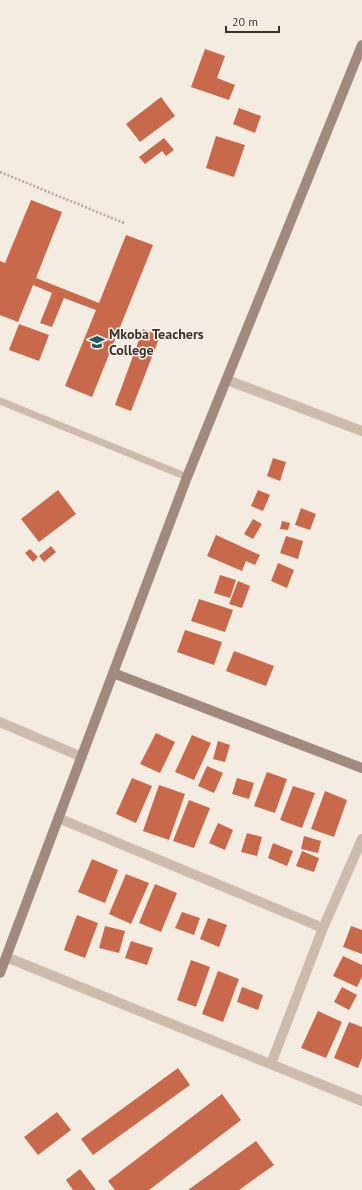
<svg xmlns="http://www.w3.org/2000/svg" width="362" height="1190" font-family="'PT Sans',sans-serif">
<rect width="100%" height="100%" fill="#f4ebe1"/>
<path fill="#c8694b" d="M205,49L225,56L217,78L235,85L229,100L191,87Z
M161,97L175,116L140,142L126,124Z
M239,108L261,116L255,133L233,124Z
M216,136L245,145L234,177L206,168Z
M164,138L174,150L166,156L162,151L145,164L139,157Z
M31,200L62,212L36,278L99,303L126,235L153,245L92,397L65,386L96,310L64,298L52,327L40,323L52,293L33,285L18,322L0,315V261L5,263Z
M19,324L49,335L39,361L9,350Z
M143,329L160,336L131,411L115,405Z
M273,458L286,462L280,481L267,476Z
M58,490L76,514L39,542L21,519Z
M258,490L270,495L263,511L251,506Z
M301,508L316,514L310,530L295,525Z
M253,519L262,524L253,539L244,534Z
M282,521L290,523L288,530L280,529Z
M216,535L260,555L255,565L246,561L242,571L207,556Z
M286,536L303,541L298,559L280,553Z
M51,546L56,552L44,562L39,556Z
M30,549L38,557L33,562L25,553Z
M278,563L294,570L287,588L271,581Z
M220,575L236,580L230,598L214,593Z
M238,581L250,586L242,608L229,604Z
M199,599L233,610L225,632L191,621Z
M185,630L222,642L214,665L177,652Z
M234,651L274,666L266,686L226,671Z
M156,733L175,742L160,773L140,764Z
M192,735L211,743L194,780L175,772Z
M218,741L230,745L225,762L213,759Z
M207,766L223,773L214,793L198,786Z
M267,772L287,779L275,813L254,806Z
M132,778L152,786L136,823L116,814Z
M237,778L254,783L249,799L232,794Z
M159,785L185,794L169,840L143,831Z
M293,786L315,793L302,828L280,820Z
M325,791L347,800L334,837L311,829Z
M189,800L210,808L194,848L173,841Z
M218,823L233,830L225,850L209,843Z
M247,833L262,837L257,856L241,852Z
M304,836L321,841L318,853L301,849Z
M273,843L293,851L287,866L268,858Z
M302,851L319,858L314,872L296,866Z
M92,859L118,870L105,903L78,892Z
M126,874L149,883L131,924L109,914Z
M155,884L177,893L161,932L139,923Z
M182,912L200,918L194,935L175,928Z
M77,915L98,923L85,958L64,950Z
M208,918L227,925L219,947L200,939Z
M105,926L125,931L119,953L99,948Z
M351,926L362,930V954L343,947Z
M131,941L153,948L147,965L125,958Z
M343,956L362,965V977L357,987L333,976Z
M191,960L210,967L196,1007L177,1000Z
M218,971L239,979L223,1022L202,1014Z
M242,987L263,995L258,1010L237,1002Z
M342,987L357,995L349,1010L334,1002Z
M318,1011L342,1022L326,1058L301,1048Z
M349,1022L362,1027V1058L358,1068L334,1058Z
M178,1068L190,1085L93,1155L81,1139Z
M222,1094L241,1120L149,1190H115L108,1181Z
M57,1112L71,1130L38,1155L24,1137Z
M256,1141L274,1165L239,1190H188Z
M80,1169L96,1190H73L66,1180Z"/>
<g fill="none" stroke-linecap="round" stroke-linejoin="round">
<path stroke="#b9a596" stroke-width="2.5" stroke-dasharray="2 2" stroke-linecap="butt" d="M0,172L124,223"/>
<path stroke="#cdbbac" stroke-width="7" d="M0,401L187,477"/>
<path stroke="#cdbbac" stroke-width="10" d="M227,380L362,431
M0,722L82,757
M58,818L323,928
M6,957L362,1101
M271,1064L323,928L362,839"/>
<path stroke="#a18a7d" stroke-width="10" d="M113,673L362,768
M0,973L187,477L362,45"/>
</g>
<defs>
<symbol id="university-bare" viewBox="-9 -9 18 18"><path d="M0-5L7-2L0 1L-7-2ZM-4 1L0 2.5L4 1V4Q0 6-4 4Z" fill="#1f5a5e" stroke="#fbf5ee" stroke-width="2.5" paint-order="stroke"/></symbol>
</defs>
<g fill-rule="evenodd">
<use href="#university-bare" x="86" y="331" width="22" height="22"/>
</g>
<g text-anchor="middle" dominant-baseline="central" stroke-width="3" stroke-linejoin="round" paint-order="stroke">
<g font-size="14" font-weight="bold" fill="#3b302b" stroke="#fbf5ee" text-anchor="start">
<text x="109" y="334">Mkoba Teachers<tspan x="109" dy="16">College</tspan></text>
</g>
</g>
<path d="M226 26v6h53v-6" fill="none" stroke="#3b302b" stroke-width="2"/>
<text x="232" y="26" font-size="12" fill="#3b302b" stroke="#fbf5ee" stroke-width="3" paint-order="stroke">20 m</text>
</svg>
